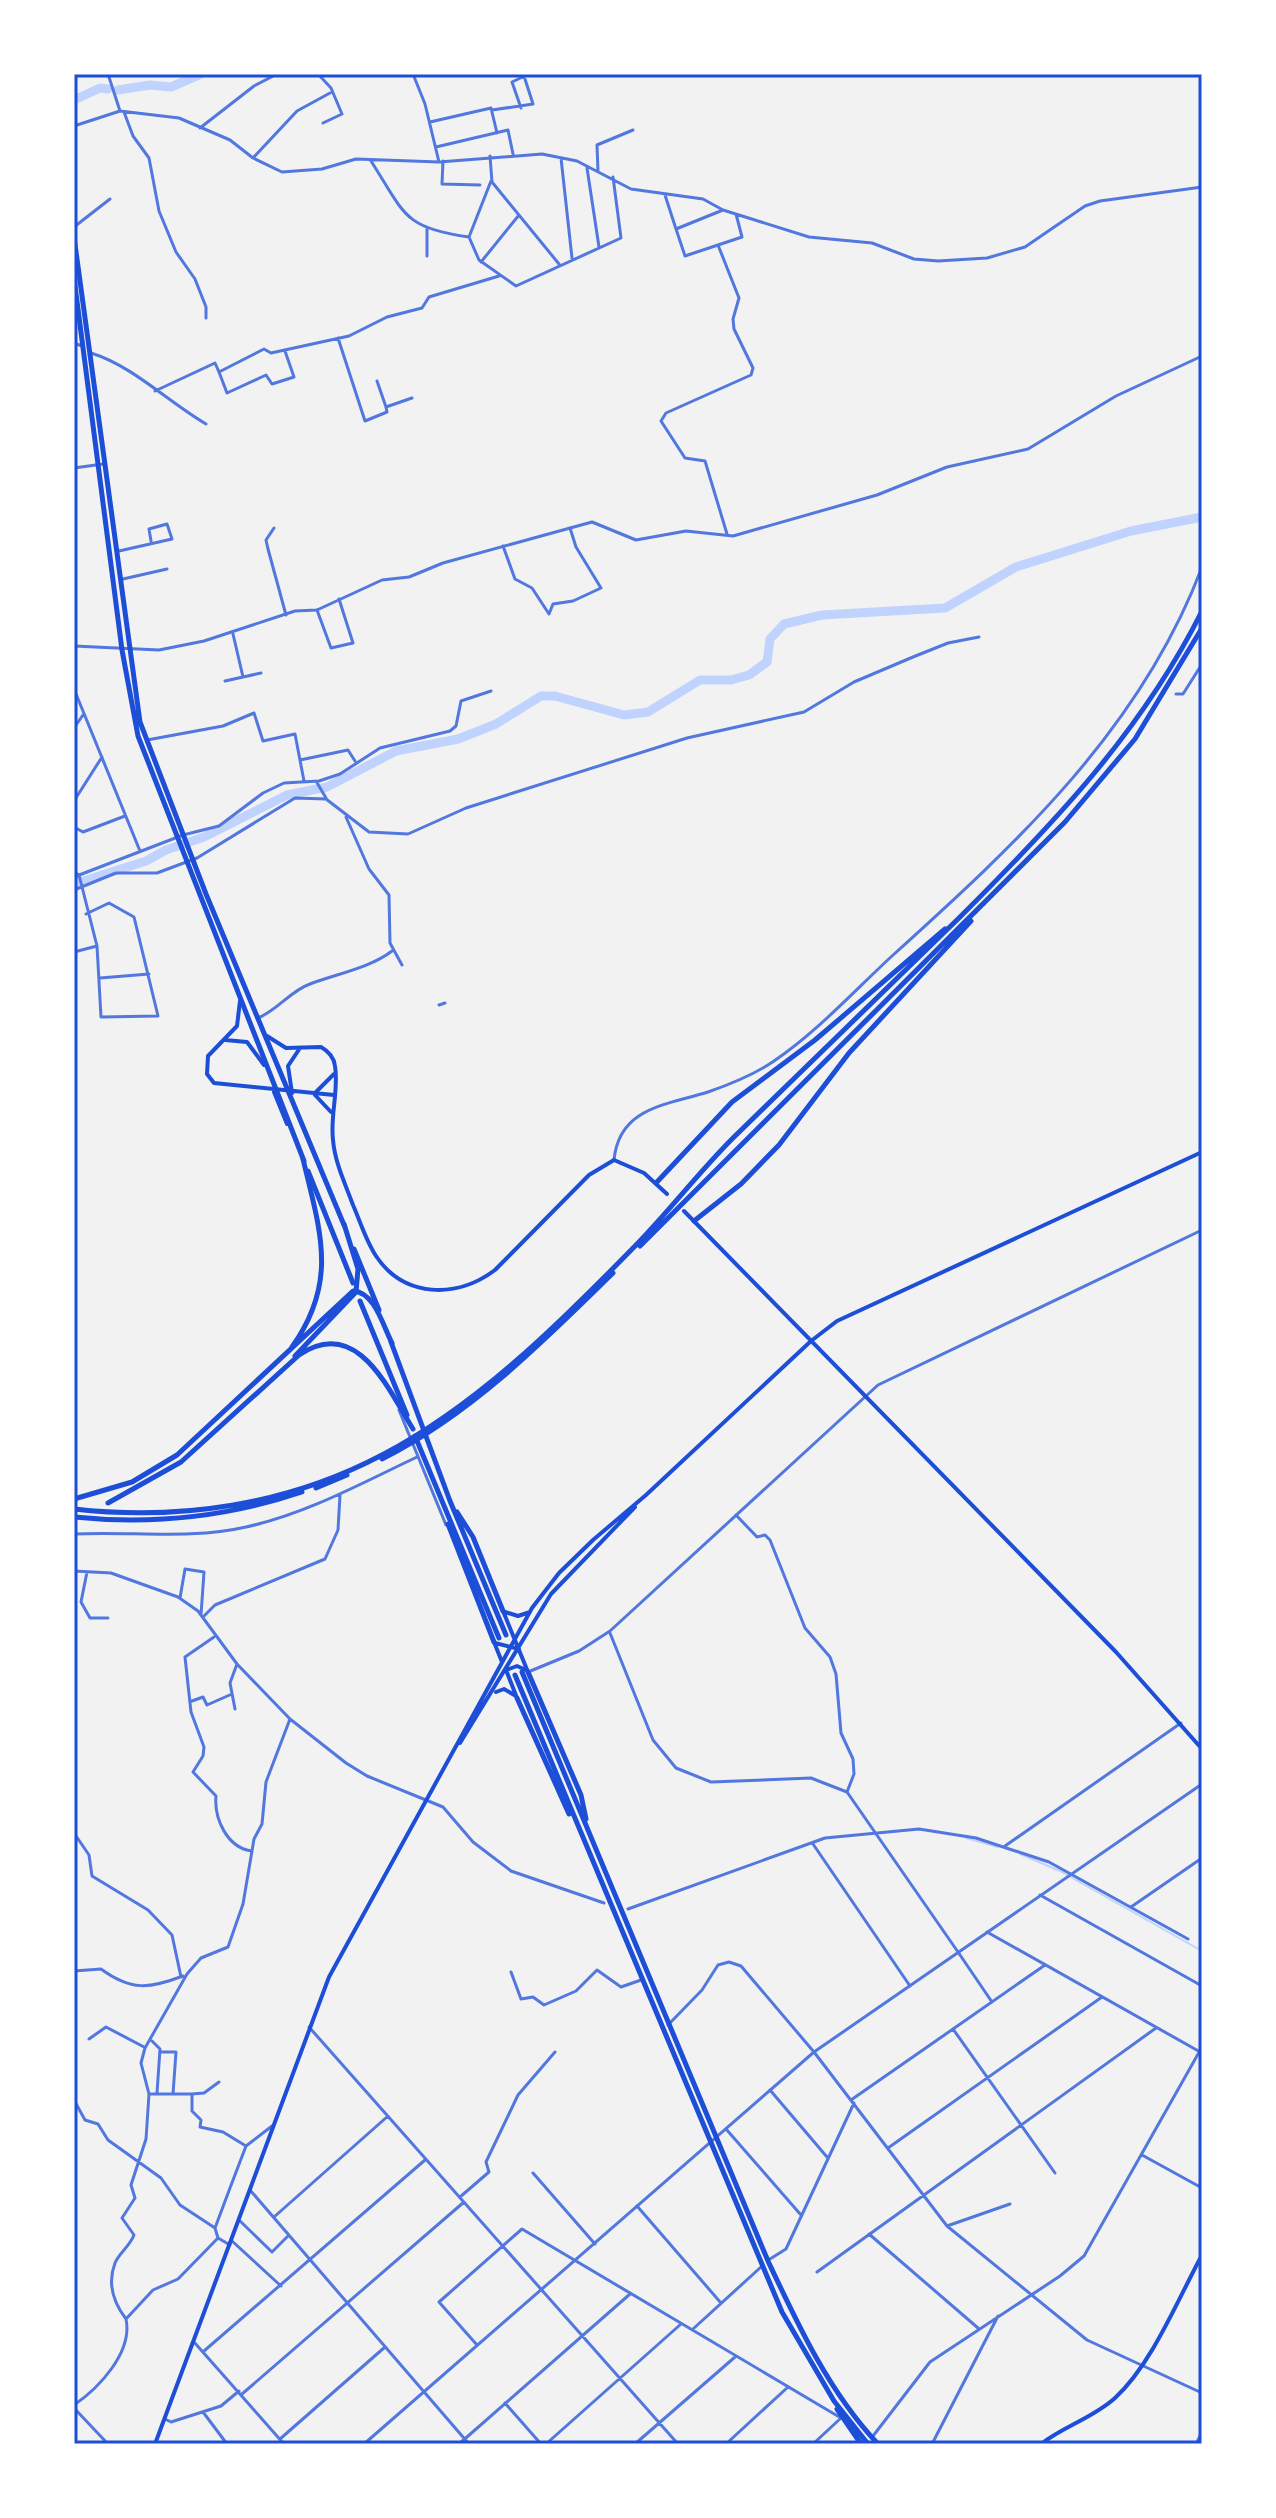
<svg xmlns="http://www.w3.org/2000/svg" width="1276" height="2518" font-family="'Asap Condensed',sans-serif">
<rect width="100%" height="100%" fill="#f2f2f2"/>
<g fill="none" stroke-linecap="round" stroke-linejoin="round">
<path stroke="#bfd3fe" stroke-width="2" d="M966,1838L998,1847
M1020,1854L1060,1871L1202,1951"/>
<path stroke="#bfd3fe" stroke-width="9" d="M118,90L150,85L171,87L201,74
M74,100L100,88L108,89
M74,884L146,861L166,850L204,837L287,795L327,787L396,751L458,739L496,724L541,696H555L624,715L648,712L700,680H731L749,675L767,662L770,639L784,624L822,615L945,608L1016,567L1131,531L1202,517"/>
<path stroke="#5277de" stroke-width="3" d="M108,74L120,111
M318,74L331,88L342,114L323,123
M413,74L425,104L439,162
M521,108L512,82L529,74
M492,110L533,104L524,76
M124,112L133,136L149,158L159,211L176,252L195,279L206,307V318
M430,122L491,108L497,133
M74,126L120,111L179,118L230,140L253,158L282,172L322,169L356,159L439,162L542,154L577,161L631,189L703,199L723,210L809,237L872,243L914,259L938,261L987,258L1025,247L1085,206L1100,201L1202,187
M200,128L254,86L277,74
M436,147L508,130L513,154
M490,156L492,182L559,264
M253,158L297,111L330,93
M561,158L572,258
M371,161C405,214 403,228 469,237L479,260L516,286L621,238L613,177
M443,161L442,184L480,185
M587,168L599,247
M598,171L597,145L633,130
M665,195L676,229
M74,227L110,199
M427,229V256
M469,237L491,181
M718,245L685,256L676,229L723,210
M481,262L519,215
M338,338L365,421L387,412L386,407L412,398
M74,343L82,346
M91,353C133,366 168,402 206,424
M219,372L227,393L266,375L272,384L294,377L285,351
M377,381L386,407
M155,391L215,363L219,372L264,349L271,353L349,336L387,317L422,308L429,297L499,276
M74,468L103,464
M274,528L266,540L268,549L286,615
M727,534L705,461L685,458L661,421L666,413L751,375L753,368L734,329L733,319L739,298L718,245L742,237L736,214
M503,546L515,579L532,588L549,614L553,604L573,601L601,588L576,547L570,528
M119,551L172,539L167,524L149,529L151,541
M123,579L167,569
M317,610L331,648L353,643L339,599
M233,634L243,677
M225,681L261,673
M74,689L140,851
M1176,694H1183L1202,664
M74,728L83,715
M147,740L223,726L254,713L263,741L295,734L304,781
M300,760L348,750L355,761
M316,781L326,798
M74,801L102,757
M346,817L369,869L389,895L390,943L402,965
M74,827L83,832L125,816
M74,872L79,875L97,946L101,1017L158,1016L134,917L109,903L86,914
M74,877L183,835L219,826L263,793L284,783L319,781L340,774L380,748L450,731L456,726L461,701L491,691
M74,890L116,873H157L197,858L295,798L326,799L369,832L408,834L466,808L687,738L804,712L854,682L913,657L948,643L979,637
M74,952L97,946
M100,978L149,974
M439,1005L445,1003
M258,1018C278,1010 290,991 310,984C336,974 370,968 392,951
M614,1160C619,1107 667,1105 708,1092C731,1084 754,1075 774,1061C818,1031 853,992 892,956C1017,843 1141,729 1202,567
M399,1410L446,1525
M736,1515L757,1537L765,1535L770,1540L805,1628L830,1657L836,1674L841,1733L853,1759L854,1774L847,1792
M74,1534C131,1531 190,1540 246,1527C306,1514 362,1483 417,1457
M74,1571L111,1573L178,1597L198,1611L237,1664L290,1719L346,1763L367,1776L443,1807L473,1842L511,1871L604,1903
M87,1572L81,1602L90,1618H108
M180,1598L185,1569L204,1572L201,1615
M203,1617L215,1605L325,1559L338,1530L340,1495
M214,1637L185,1657L191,1712L204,1747L203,1756L193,1772L216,1796C214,1819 227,1847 251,1851
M192,1701L203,1697L207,1705L232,1694
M235,1709L230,1683L237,1664
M74,1833L89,1855L92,1876L148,1910L172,1935L181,1977
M813,1844L910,1986
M1005,1846L1181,1723
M1040,1895L1202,1986
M1131,1907L1202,1858
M628,1909L825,1838L919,1829L976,1838L1049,1862L1188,1939
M987,1932L1202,2053
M958,1952L992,2002
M74,1971L101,1969C131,1991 149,1989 183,1976
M511,1972L521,1999L533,1997L544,2005L576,1991L597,1970L621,1987L641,1980
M668,2025L702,1990L718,1965L729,1962L741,1966L814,2052L947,2226L1087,2340L1202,2393
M309,2027L678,2444
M953,2029L1055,2173
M89,2039L106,2027L144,2047
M152,2041L160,2049L157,2093
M160,2052H176L173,2094
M219,2082L204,2093L192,2094V2111L201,2120L200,2127L223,2132L246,2146
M770,2090L827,2157
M149,2094H192
M74,2100L85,2120L98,2124L108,2140L161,2178L180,2205L215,2228
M851,2100L1045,1965
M726,2129L801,2215
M888,2148L1102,1997
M1142,2155L1202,2188
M533,2173L595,2244
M250,2190L469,2444
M460,2197L489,2172L486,2162L518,2095L555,2052
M637,2206L721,2303
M274,2217L388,2116
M240,2221L272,2252L289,2235
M947,2226L1010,2204
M869,2234L978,2328
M232,2241L281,2286
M230,2245L218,2238L215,2228L230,2188L246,2146L272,2126
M770,2259L786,2249L854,2103
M817,2272L1156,2028
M126,2319C113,2302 107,2284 115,2263C119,2253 130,2246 134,2235L122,2218L135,2198L131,2185L146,2139L149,2094L141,2063L145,2048L187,1974L201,1958L228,1947L243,1904L254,1839L262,1824L266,1782L290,1719
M693,2329L761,2267
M194,2342L284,2444
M477,2345L439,2302L522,2229L841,2418L813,2444
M204,2351L425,2160
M242,2394L464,2202
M505,2403L541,2444
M74,2405C99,2388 133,2352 126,2319L153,2290L178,2279L218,2238
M74,2408L108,2444
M203,2412L227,2444
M165,2419L171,2422L221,2406L239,2391
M873,2436L930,2362L1060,2276L1084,2256L1202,2047
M280,2439L385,2347
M459,2444L630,2294
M546,2444L681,2324
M635,2444L735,2357
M726,2444L788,2387
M932,2444L998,2316
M1196,2444L1202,2432"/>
<path stroke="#5277de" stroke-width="3" d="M74,646L159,650L204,641L295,611L317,610L382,580L409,577L443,563L592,522L636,540L686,531L733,536L877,495L947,467L1028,449L1116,396L1202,356
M610,1633L653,1740L676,1768L711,1782L811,1778L847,1792L958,1952
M528,1672L579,1651L610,1631L878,1385L1202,1230
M364,2444L814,2052L1202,1784"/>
<path stroke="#1d4ed8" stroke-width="4" d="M240,1001L237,1026L208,1056L207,1074L214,1083L334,1095
M267,1036L286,1048L321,1047C328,1051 334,1057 335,1066C339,1090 330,1115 333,1140C335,1163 345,1183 353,1205C360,1221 366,1241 376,1256C404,1298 457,1299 495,1270L589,1175L614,1160L644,1173L667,1194
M225,1040L247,1042L264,1065
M274,1092L287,1124
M292,1093L288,1066L300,1048
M315,1093L334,1074
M315,1095L331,1112
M684,1211L1116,1652L1202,1749
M503,1611L528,1672
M505,1612L518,1616L530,1612
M494,1642L502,1662
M495,1643L519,1649
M509,1669L517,1666L526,1670
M506,1670L517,1698
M496,1692L504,1689L516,1696
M460,1743L551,1594L635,1507
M155,2444L329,1977L532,1608L559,1573L593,1540L646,1495L811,1341L837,1321L1202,1152
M1041,2444C1064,2426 1093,2418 1115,2398C1152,2364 1178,2299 1202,2255"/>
<path stroke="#1d4ed8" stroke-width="5" d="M74,237L140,722L206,894L344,1225
M74,278L122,650L138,736L304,1161
M308,1171L353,1283
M354,1249L379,1310
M360,1301L407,1415
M391,1342L450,1501L506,1635
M415,1436L499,1638
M457,1512L473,1537L503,1611
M448,1524L494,1642
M522,1672L768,2261C798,2325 829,2392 878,2444
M528,1672L581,1795L586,1819
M515,1675L782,2312L834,2401L868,2444
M517,1698L569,1814
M837,2409L861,2444"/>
<path stroke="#1d4ed8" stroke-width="5" d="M656,1183L732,1102L815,1040L945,929
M694,1221L741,1184L779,1145L849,1053L971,921
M640,1246L1065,822L1135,739L1202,628
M292,1347C339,1281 320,1231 303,1159
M295,1356L356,1292L358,1269L344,1224
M382,1459C470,1415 543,1342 613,1273
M316,1488L347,1475
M74,1499L132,1482L177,1455L353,1291C375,1292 383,1326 392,1343
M108,1503L181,1462L299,1355C358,1315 389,1391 413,1429
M74,1509C180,1521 287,1505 382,1455C478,1405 561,1322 637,1244C670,1210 699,1172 733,1138C808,1064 885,991 960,917C1054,823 1142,731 1202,611
M74,1517C152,1525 228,1517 302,1492"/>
</g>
<rect width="1276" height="2518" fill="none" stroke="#ffffff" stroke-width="152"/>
<rect x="76" y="76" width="1124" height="2366" fill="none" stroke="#1d4ed8" stroke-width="3"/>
</svg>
